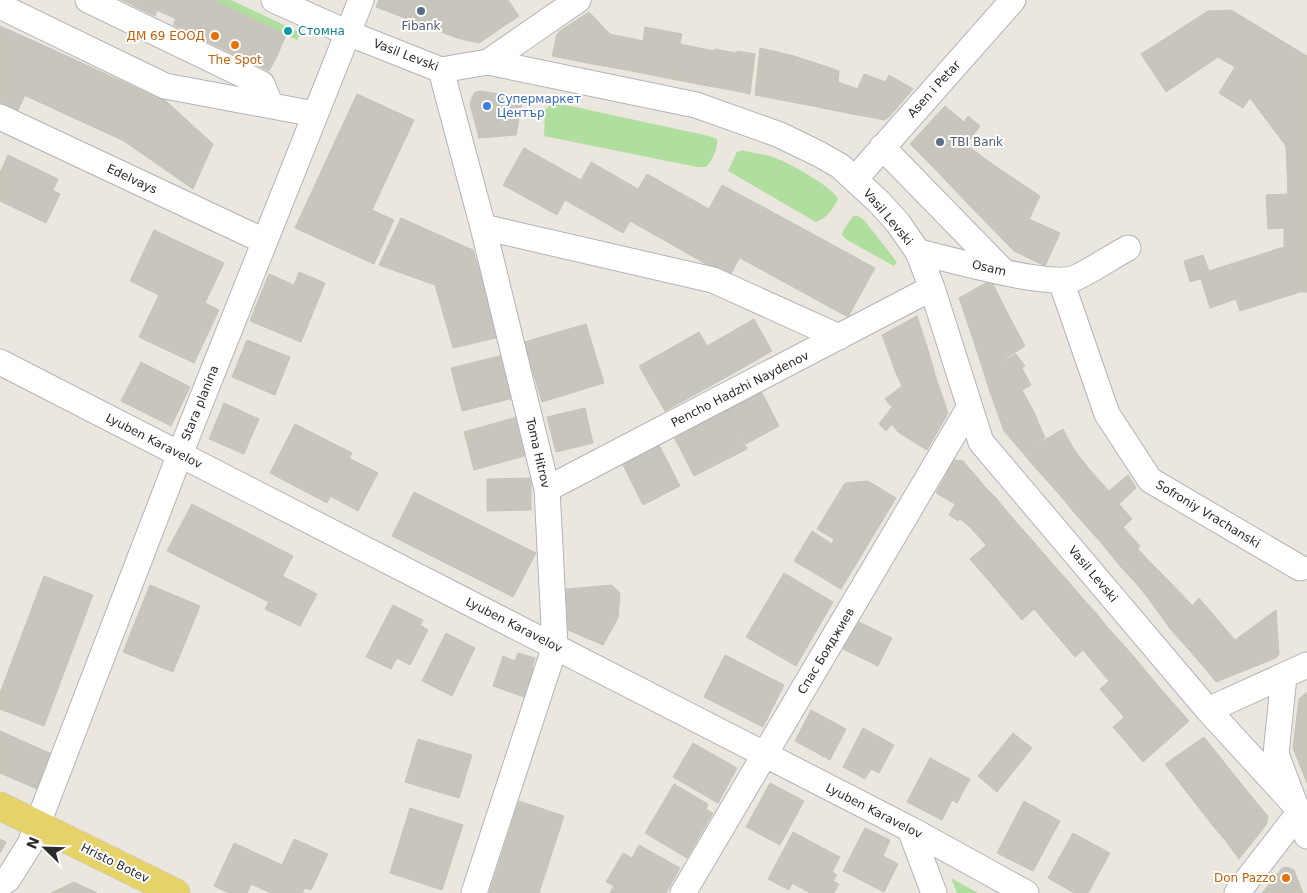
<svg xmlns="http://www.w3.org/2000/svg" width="1307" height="893" font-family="'DejaVu Sans',sans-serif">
<rect width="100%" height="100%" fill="#ebe7de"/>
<path fill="#afde9f" d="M213,0H231L301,33L297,40Z
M557,103L709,136L717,139C718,149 712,161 706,167H697L544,136L545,110L549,106Z
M742,150C752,153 763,154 773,157C787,162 832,186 838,199C833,209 826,219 816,222L728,171L737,152Z
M853,216H858L864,220L897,262L894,266L847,240L842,235L843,231Z
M951,878L978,893H957Z"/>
<path fill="#c7c5bc" stroke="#c7c3b8" d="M122,0H160L161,1L155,16Z
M160,0H213L286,35L277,56L181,10L176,19L157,10L161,1Z
M379,0H471L457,38L376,7Z
M471,0H508L519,16L479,43L457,38Z
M181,10L277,56L269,71L173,25Z
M1231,10L1307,56V292H1300L1240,311L1236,299L1210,308L1201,279L1190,282L1184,261L1203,255L1209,271L1284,247V228L1268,229L1266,195L1288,194L1286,146L1250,98L1243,108L1219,93L1235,67L1218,57L1166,92L1141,54L1208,11Z
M589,12L610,34L598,65L552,56L557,34L560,31Z
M0,26L47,47L18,110L0,102Z
M645,27L682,34L672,79L632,71L643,41Z
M610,34L643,41L632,71L598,65Z
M679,44L715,51L708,86L672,79Z
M47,47L145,92L124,141L24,95Z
M760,48L794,56L786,101L755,95Z
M715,49L736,53L731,90L708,86Z
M737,51L755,54L750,94L731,90Z
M794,56L828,67L818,107L786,101Z
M828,67L839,71L838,82L858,89L847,113L818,107Z
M864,74L886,82L869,117L847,113Z
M889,75L913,89L889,117L884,120L869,117Z
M481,91L523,98L516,135L479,138L470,104L472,98L475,92Z
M145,92L166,101L213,144L193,189L124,141Z
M357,94L414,120L372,210L394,220L374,264L295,228Z
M945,106L964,122L931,165L910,144Z
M968,116L980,126L966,145L976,152L951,186L931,165L964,122Z
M524,148L581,180L591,162L638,189L647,174L709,209L685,252L630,221L623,233L565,200L557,215L503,185Z
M976,152L998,168L970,206L951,186Z
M8,155L58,179L53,190L60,194L46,223L0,201V173Z
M998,168L1040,196L1014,251L970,206Z
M722,185L767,209L729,277L685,252Z
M767,209L875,268L848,317L740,258Z
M401,218L473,250L500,337L453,348L435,285L379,265Z
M1029,219L1060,233L1045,266L1014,251Z
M154,230L224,263L205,303L219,310L194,363L139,337L159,295L130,281Z
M299,272L325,283L301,342L250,321L269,274L294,285Z
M991,280L1009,316L973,339L959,298Z
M917,316L929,353L896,373L882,335Z
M1009,316L1025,346L984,373L973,339Z
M754,319L772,351L739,370L721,338Z
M586,324L604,383L542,402L524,342Z
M699,332L707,346L721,338L739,370L665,411L639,366Z
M247,340L290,357L275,395L232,377Z
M929,353L936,378L912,391L892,407L885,399L902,386L896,373Z
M507,354L518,397L462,411L451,368Z
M1016,354L1025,366L989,389L984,373Z
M141,362L190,387L171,426L121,401Z
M1022,368L1031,385L995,406L989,389Z
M936,378L943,398L898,432L892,424L886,431L879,424L892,407L912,391Z
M760,389L779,426L746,444L726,407Z
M1022,390L1034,412L1004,431L995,406Z
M943,398L948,413L927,450L898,432Z
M224,403L259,419L244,454L209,439Z
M726,407L747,449L694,476L673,435Z
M585,408L593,443L556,452L547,417Z
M1034,412L1045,438L1023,453L1004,431Z
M517,417L528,455L474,470L464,432Z
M295,424L352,453L327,503L270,473Z
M1063,429L1069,441L1032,464L1023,453Z
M1069,441L1076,452L1041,474L1032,464Z
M658,443L680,486L643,505L621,461Z
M1076,452L1089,469L1058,493L1041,474Z
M349,458L378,473L358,511L330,496Z
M954,460L963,461L976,476L960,497L942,482Z
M1089,469L1109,491L1078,517L1058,493Z
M1128,475L1136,488L1119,504L1132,519L1103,545L1078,517Z
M976,476L985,487L958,521L949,515L955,504Z
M531,478V510L487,511V479Z
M868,481L896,498L841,589L794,561L812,531L832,544L834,539L817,529L845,483Z
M942,482L960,497L955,504L936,493Z
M985,487L996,498L970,527L960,519Z
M414,492L536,553L513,597L392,536Z
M996,498L1015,521L986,545L970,527Z
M192,504L293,556L269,602L167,551Z
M1015,521L1033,541L988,580L970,559Z
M1123,527L1140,546L1120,566L1103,545Z
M1033,541L1050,561L1005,600L988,580Z
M1137,548L1150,562L1135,582L1120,566Z
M1050,561L1067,580L1022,620L1005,600Z
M1150,562L1166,578L1148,598L1135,582Z
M784,573L833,602L796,666L746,637Z
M44,576L93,595L44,726L0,709V693Z
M282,576L317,594L300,626L265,609Z
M1166,578L1193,606L1171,630L1148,598Z
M1067,580L1085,601L1052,630L1034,609Z
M150,585L200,606L173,672L123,652Z
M612,585L620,593L618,618L603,645L568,630L566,589Z
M1199,598L1217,619L1190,651L1171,630Z
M1085,601L1097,614L1064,644L1052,630Z
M393,605L423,620L420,625L428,630L410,665L397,658L391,669L366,657Z
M1276,610L1279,654L1276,658L1216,682L1208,672L1235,640Z
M1097,614L1108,628L1075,657L1064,644Z
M1217,619L1235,640L1208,672L1190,651Z
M857,621L892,638L878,666L843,649Z
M1108,628L1119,640L1093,662L1083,650Z
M446,633L475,648L452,696L422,681Z
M1119,640L1135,658L1109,681L1093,662Z
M518,653L535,658L532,668L537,669L527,698L493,686L503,656L515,661Z
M725,655L784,685L763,727L704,697Z
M1135,658L1159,687L1124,717L1100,689Z
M1159,687L1189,721L1143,762L1113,727Z
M1307,692V713L1297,715L1299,699Z
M811,710L846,729L830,760L795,741Z
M1307,713V744L1293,748L1297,715Z
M863,728L894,745L879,773L871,769L865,779L843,767Z
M0,731L52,754L37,789L0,773Z
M1013,733L1032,748L997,792L978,776Z
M1204,737L1231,771L1192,799L1165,764Z
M418,739L472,755L459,798L405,782Z
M693,743L737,768L718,803L673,777Z
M1307,744V783L1293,748Z
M930,758L970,779L957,803L952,800L942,820L907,802Z
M1231,771L1252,797L1213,826L1192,799Z
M770,783L804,801L780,845L746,827Z
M674,784L708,804L706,809L713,813L687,858L645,833Z
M1252,797L1261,808L1225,840L1213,826Z
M519,801L564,816L539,893H489Z
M1024,801L1060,821L1033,871L997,853Z
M410,808L463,825L442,890L390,873Z
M1261,808L1268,816L1266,825L1239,859L1225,840Z
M865,828L890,840L883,856L898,864L884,892L843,871Z
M793,832L840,857L832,872L837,875L833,881L839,884L834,893H810L792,883L789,890L768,879Z
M1073,833L1110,853L1088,893H1074L1048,878Z
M0,839L6,842L0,853Z
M294,839L328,854L311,890L305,888L302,893H271L251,884L247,893H229L214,886L234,843L282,865Z
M639,845L680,868L666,893H610L614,886L606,882L623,853L632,858Z
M1286,867L1294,870L1303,893H1262L1282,868Z
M74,882L97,893H51Z"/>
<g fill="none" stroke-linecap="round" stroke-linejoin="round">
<defs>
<path id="minor" d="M88,0L262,84L271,106
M274,0L348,33L441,70L488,62L696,105L780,135L819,154L840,166L879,202L898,223L918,252L932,288L981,442L1208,710L1296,806
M0,6L165,86L315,114
M488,62L578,0
M441,70L483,227L547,489L555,646L474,893
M0,117L264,241
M882,147L1003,271
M855,179L1013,0
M483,227L713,280L839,337
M918,252C949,259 1049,288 1075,278C1093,270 1111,257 1128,248
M1061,281L1107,414L1150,480L1300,568
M0,362L910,829L1026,893
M547,489L932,288
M1284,676L1276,754L1307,836
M1208,710L1307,665
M910,829L934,893
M0,885L8,879L30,844L180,454L361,0
M683,893L969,408
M1237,893L1299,813"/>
<path id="major" d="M0,806L176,893"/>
</defs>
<use href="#minor" stroke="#b1b3bd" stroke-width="27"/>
<use href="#major" stroke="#c8c8c8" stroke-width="29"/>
<use href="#minor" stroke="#fff" stroke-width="25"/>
<use href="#major" stroke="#e5d369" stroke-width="28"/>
</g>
<g fill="#5c6f8a" stroke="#fff" stroke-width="2">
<circle cx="421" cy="11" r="5"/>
<circle cx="940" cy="142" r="5"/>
</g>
<circle fill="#0f9aa8" stroke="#fff" stroke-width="2" cx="288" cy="31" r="5"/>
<g fill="#e8710a" stroke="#fff" stroke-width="2">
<circle cx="215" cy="36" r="5"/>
<circle cx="235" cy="45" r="5"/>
<circle cx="1286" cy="878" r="5"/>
</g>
<circle fill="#3f7fe0" stroke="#fff" stroke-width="2" cx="487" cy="106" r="5"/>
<g text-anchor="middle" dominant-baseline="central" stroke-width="4" stroke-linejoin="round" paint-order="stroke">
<g font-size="12" fill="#4e5e75" stroke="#fff">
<text x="421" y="26">Fibank</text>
<text x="950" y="142" text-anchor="start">TBI Bank</text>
</g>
<g font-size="12" fill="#0d838f" stroke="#fff" text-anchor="start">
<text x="298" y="31">Стомна</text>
</g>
<g font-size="12" fill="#c56008" stroke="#fff" text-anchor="end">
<text x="205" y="36">ДМ 69 ЕООД</text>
<text x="235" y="60" text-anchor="middle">The Spot</text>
<text x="1276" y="878">Don Pazzo</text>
</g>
<g font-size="12" fill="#2b2b2b" stroke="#fff">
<text transform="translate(406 55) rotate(21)">Vasil Levski</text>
<text transform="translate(934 89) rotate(-48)">Asen i Petar</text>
<text transform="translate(132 179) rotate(25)">Edelvays</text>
<text transform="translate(888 217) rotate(50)">Vasil Levski</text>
<text transform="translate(989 268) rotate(13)">Osam</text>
<text transform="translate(740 389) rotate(-27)">Pencho Hadzhi Naydenov</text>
<text transform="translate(200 403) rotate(-68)">Stara planina</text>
<text transform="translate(154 441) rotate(27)">Lyuben Karavelov</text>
<text transform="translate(538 453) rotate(77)">Toma Hitrov</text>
<text transform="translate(1208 514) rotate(31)">Sofroniy Vrachanski</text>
<text transform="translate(1093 574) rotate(50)">Vasil Levski</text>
<text transform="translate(514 625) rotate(27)">Lyuben Karavelov</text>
<text transform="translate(826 651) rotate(-59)">Спас Бояджиев</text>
<text transform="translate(874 811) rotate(27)">Lyuben Karavelov</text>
<text transform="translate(115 863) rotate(26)">Hristo Botev</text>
</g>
<g font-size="12" fill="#366cbe" stroke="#fff" text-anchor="start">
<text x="497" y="99">Супермаркет<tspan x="497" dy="14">Център</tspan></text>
</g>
</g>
<g transform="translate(45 848) rotate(293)" stroke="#ffffff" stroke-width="4" paint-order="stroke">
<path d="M0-4L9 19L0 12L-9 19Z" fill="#2b2b2b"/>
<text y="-8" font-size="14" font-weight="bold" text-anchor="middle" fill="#2b2b2b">N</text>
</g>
</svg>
